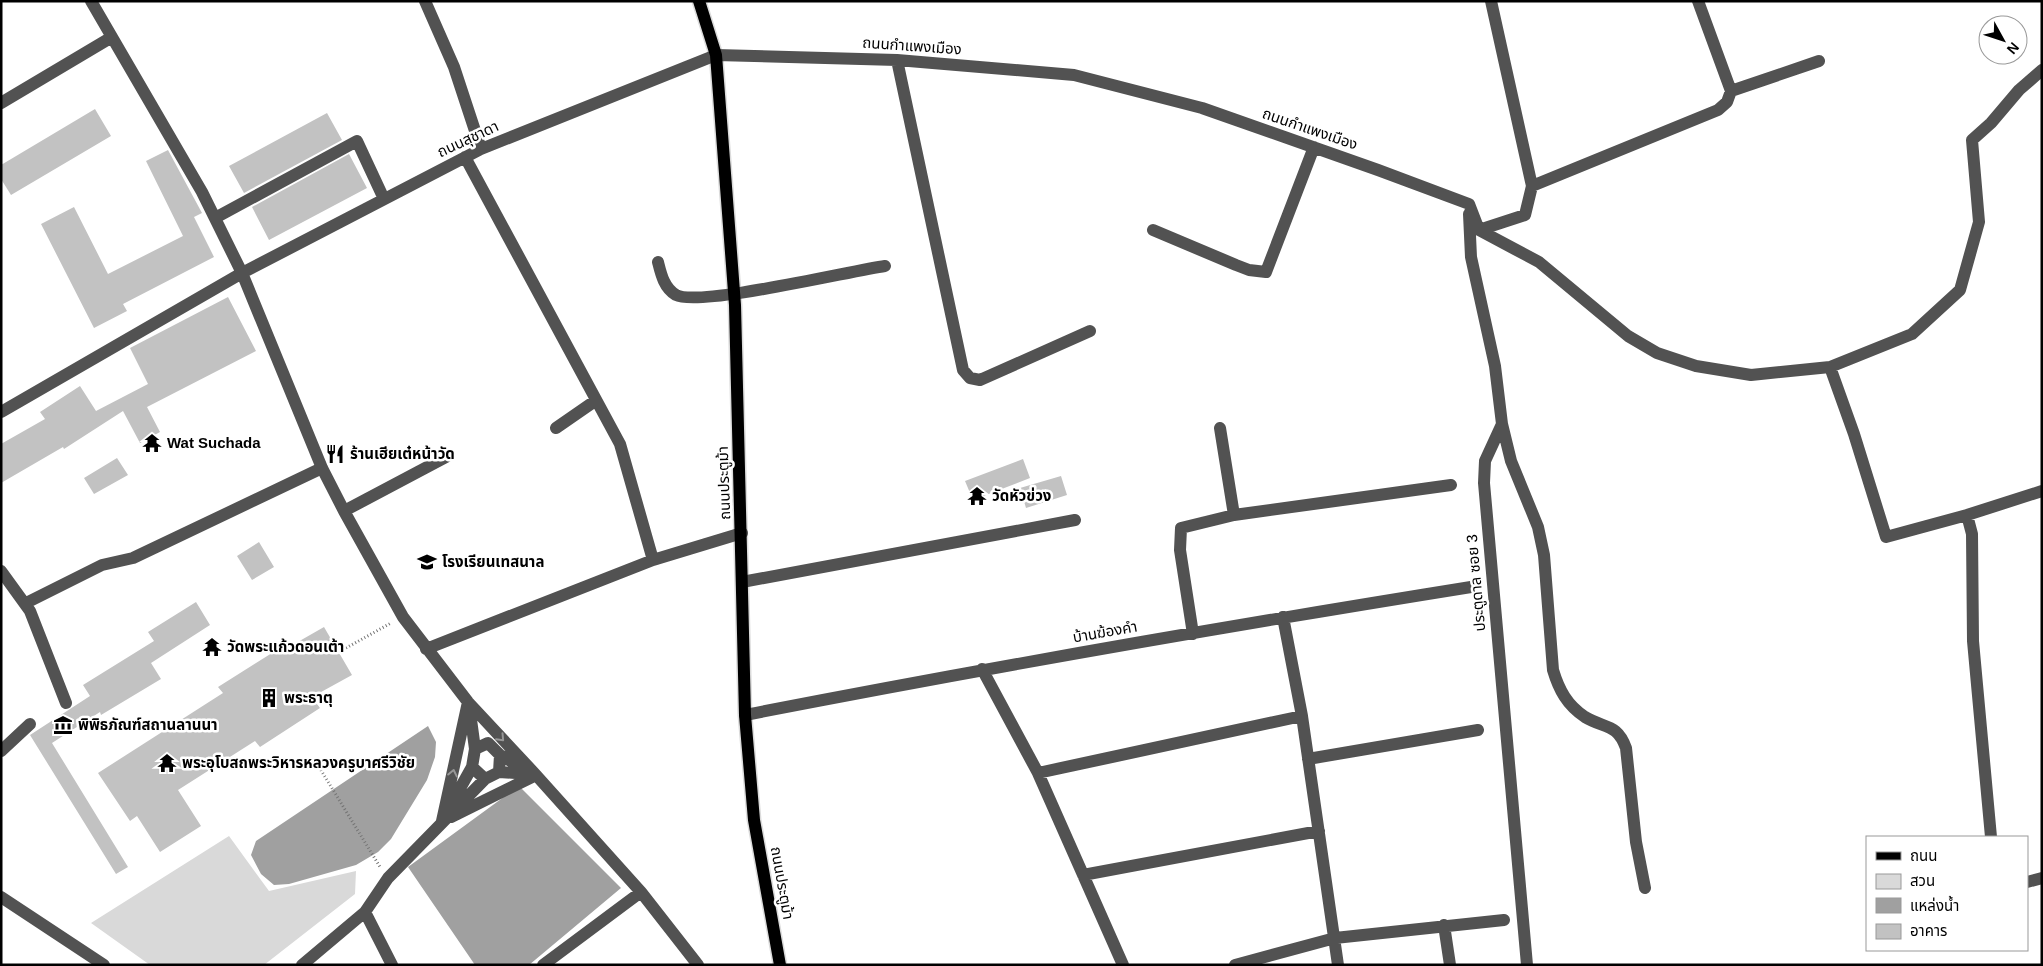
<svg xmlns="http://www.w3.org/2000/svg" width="2043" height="966" font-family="Arial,'Noto Sans Thai',sans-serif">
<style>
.green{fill:#d9d9d9}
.water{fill:#a0a0a0}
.building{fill:#c2c2c2}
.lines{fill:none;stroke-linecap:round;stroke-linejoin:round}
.major-casing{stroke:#dbdbdb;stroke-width:15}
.path{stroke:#747474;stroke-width:3;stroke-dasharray:1 2.5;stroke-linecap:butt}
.minor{stroke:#525252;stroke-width:12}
.major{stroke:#000;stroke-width:12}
.oneway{stroke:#979797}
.labels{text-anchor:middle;stroke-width:5;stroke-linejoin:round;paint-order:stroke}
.street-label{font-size:15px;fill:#000;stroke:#fff}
.poi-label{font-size:15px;font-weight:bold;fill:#000;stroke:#fff;text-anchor:start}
</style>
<rect width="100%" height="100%" fill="#fff"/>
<path class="green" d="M229,836L269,891L356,871L355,894L264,965H150L91,923Z"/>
<path class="water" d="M428,726L436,742L435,757L427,780L391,839L378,852L356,865L289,884L274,885L261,874L251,855L256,841Z
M519,786L621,888L529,965H475L408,867Z"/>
<path class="building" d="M95,109L111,136L11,195L1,179V165Z
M327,113L342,140L244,193L229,166Z
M168,150L202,213L194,217L214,257L123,304L127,311L94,328L41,224L74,207L108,274L183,236L146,161Z
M349,154L367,188L269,240L252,207Z
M228,297L256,351L147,407L160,432L140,443L123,411L64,449L63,447L1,483V444L45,419L40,412L80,386L96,411L148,384L130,348Z
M117,458L128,475L94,494L84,478Z
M1023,459L1030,478L973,500L965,481Z
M1061,476L1067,495L1026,508L1020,488Z
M259,542L274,567L252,580L237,556Z
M196,602L210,625L151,663L161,679L101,715L100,712L52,743L128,867L116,874L30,735L90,696L83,685L154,641L148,632Z
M324,627L352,675L312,697L320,708L260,747L255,741L178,790L201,826L160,852L137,816L130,821L98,773L223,693L218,687L280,648L282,651Z"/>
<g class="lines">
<g class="major-casing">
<path id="major" d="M699,1L716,55L735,305L745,715L754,820L780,965"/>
</g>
<path class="path" d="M346,648L391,623
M319,767L380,867"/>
<path class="minor" d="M91,1L202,192L242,273L322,468L344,511L403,617L468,702L536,775L641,892L698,965
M425,1L454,67L481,149
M1491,1L1532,186
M897,60L963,370L970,378L980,380L1090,331
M1731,91L1819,61
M1,103L112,37
M465,157L620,444L653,560
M1469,214L1471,257L1495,366L1502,424L1485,461L1484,483L1527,965
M215,218L357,141L384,199
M1153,230L1236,265L1249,270L1266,272L1314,147
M1479,230L1539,262L1628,336L1657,353L1696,366L1751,375L1830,367L1912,334L1960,290L1979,222L1972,140L1991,123L2019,90L2042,70
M1479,230L1525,215L1532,186L1718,110L1727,102L1731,91L1698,1
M658,262C661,274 664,288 676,295C699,307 850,271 885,266
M1830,367L1854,434L1886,537L1967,515L2042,491
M1,412L242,273L481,149L716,55L897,60L1074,75L1202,108L1378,170L1469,204L1479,230
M1502,424L1511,461L1538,527L1544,555L1553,670C1559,690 1567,705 1585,717C1605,729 1617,723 1626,748L1636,842L1645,888
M556,428L595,401
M1220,428L1234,515
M344,511L446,457
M1967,515L1972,534L1973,641L1991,837
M1,571L30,611L66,703
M742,582L1075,520
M26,603L102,565L133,558L322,468
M1283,617L1302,716L1338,965
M1193,634L1180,550L1181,528L1234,515L1451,485
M426,649L653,560L742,533
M982,669L1038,773L1123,965
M470,712L475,749
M745,715C986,668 1228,626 1471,587
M1,751L30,724
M500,755L499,772L485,779L472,767L475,749L488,743L500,755L525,769
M1308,759L1478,730
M499,772L531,774
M1038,773L1302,716
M449,808L472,767
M451,817L536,775
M442,821L468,702
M1083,875L1319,831
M2027,882L2042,878
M1,897L104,965
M365,912L392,965
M1444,925L1450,965
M302,965L365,912L388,878L485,779
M543,965L641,892
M1235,965L1335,938L1504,920"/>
<use href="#major" class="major"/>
</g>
<defs><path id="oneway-chevron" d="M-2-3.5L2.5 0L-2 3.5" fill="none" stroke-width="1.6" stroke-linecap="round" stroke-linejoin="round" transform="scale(1.25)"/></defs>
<g class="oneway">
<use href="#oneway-chevron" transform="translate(501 738) rotate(47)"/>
<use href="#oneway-chevron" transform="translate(453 773) rotate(-78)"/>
</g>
<defs>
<g id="temple-bare" transform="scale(1.5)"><path d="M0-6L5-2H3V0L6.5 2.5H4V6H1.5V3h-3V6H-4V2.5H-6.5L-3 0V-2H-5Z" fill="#000" stroke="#fff" stroke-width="2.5" paint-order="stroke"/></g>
<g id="restaurant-bare" transform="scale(1.5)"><path d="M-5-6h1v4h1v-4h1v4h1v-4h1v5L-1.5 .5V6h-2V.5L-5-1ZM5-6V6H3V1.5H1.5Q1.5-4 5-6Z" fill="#000" stroke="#fff" stroke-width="2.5" paint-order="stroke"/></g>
<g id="school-bare" transform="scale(1.5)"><path d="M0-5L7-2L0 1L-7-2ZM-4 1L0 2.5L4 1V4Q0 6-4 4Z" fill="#000" stroke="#fff" stroke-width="2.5" paint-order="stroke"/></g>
<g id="building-bare" transform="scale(1.5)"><path d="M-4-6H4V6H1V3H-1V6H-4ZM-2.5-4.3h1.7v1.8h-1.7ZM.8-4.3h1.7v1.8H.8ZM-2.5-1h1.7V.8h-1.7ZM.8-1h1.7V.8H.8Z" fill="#000" stroke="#fff" stroke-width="2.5" paint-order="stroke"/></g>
<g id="museum-bare" transform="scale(1.5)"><path d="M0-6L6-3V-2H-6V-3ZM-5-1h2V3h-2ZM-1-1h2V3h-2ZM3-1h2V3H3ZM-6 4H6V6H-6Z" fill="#000" stroke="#fff" stroke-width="2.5" paint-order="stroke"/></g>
</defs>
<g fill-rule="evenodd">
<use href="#temple-bare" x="152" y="443"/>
<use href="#restaurant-bare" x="335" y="454"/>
<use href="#temple-bare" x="977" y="496"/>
<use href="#school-bare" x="427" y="562"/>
<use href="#temple-bare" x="212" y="647"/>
<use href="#building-bare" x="269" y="698"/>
<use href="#museum-bare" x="63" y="725"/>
<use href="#temple-bare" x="167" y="763"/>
</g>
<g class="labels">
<g class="street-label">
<text transform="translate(912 46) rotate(4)" y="5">ถนนกำแพงเมือง</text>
<text transform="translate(1310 129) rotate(19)" y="5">ถนนกำแพงเมือง</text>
<text transform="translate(468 139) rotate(-25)" y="5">ถนนสุชาดา</text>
<text transform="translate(724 483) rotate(-92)" y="5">ถนนประตูม้า</text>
<text transform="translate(1476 583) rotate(-95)" y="5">ประตูดาล ซอย 3</text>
<text transform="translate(1105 632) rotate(-10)" y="5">บ้านฆ้องคำ</text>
<text transform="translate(782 883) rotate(80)" y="5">ถนนประตูม้า</text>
</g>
<g class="poi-label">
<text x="167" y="448">Wat Suchada</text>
<text x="350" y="459">ร้านเฮียเต๋หน้าวัด</text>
<text x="992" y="501">วัดหัวข่วง</text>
<text x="442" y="567">โรงเรียนเทสนาล</text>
<text x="227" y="652">วัดพระแก้วดอนเต้า</text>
<text x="284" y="703">พระธาตุ</text>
<text x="78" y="730">พิพิธภัณฑ์สถานลานนา</text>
<text x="182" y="768">พระอุโบสถพระวิหารหลวงครูบาศรีวิชัย</text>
</g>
</g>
<rect width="2043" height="966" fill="none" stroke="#000000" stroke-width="5"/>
<rect x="1866" y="836" width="162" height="115" fill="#ffffff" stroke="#999999"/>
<rect x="1876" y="852" width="25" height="8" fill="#000000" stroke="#999999"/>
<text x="1910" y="861" font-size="15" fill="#000000">ถนน</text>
<rect x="1876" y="874" width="25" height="15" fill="#d9d9d9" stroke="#999999"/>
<text x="1910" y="886" font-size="15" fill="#000000">สวน</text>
<rect x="1876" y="898" width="25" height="15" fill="#a0a0a0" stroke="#999999"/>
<text x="1910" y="911" font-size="15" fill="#000000">แหล่งน้ำ</text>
<rect x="1876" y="924" width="25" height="15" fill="#c2c2c2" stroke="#999999"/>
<text x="1910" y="936" font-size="15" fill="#000000">อาคาร</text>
<g transform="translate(2003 40) rotate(130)"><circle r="24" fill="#ffffff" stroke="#999999"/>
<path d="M0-4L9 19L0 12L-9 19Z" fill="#000000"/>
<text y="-8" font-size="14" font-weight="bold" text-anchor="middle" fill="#000000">N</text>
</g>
</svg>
